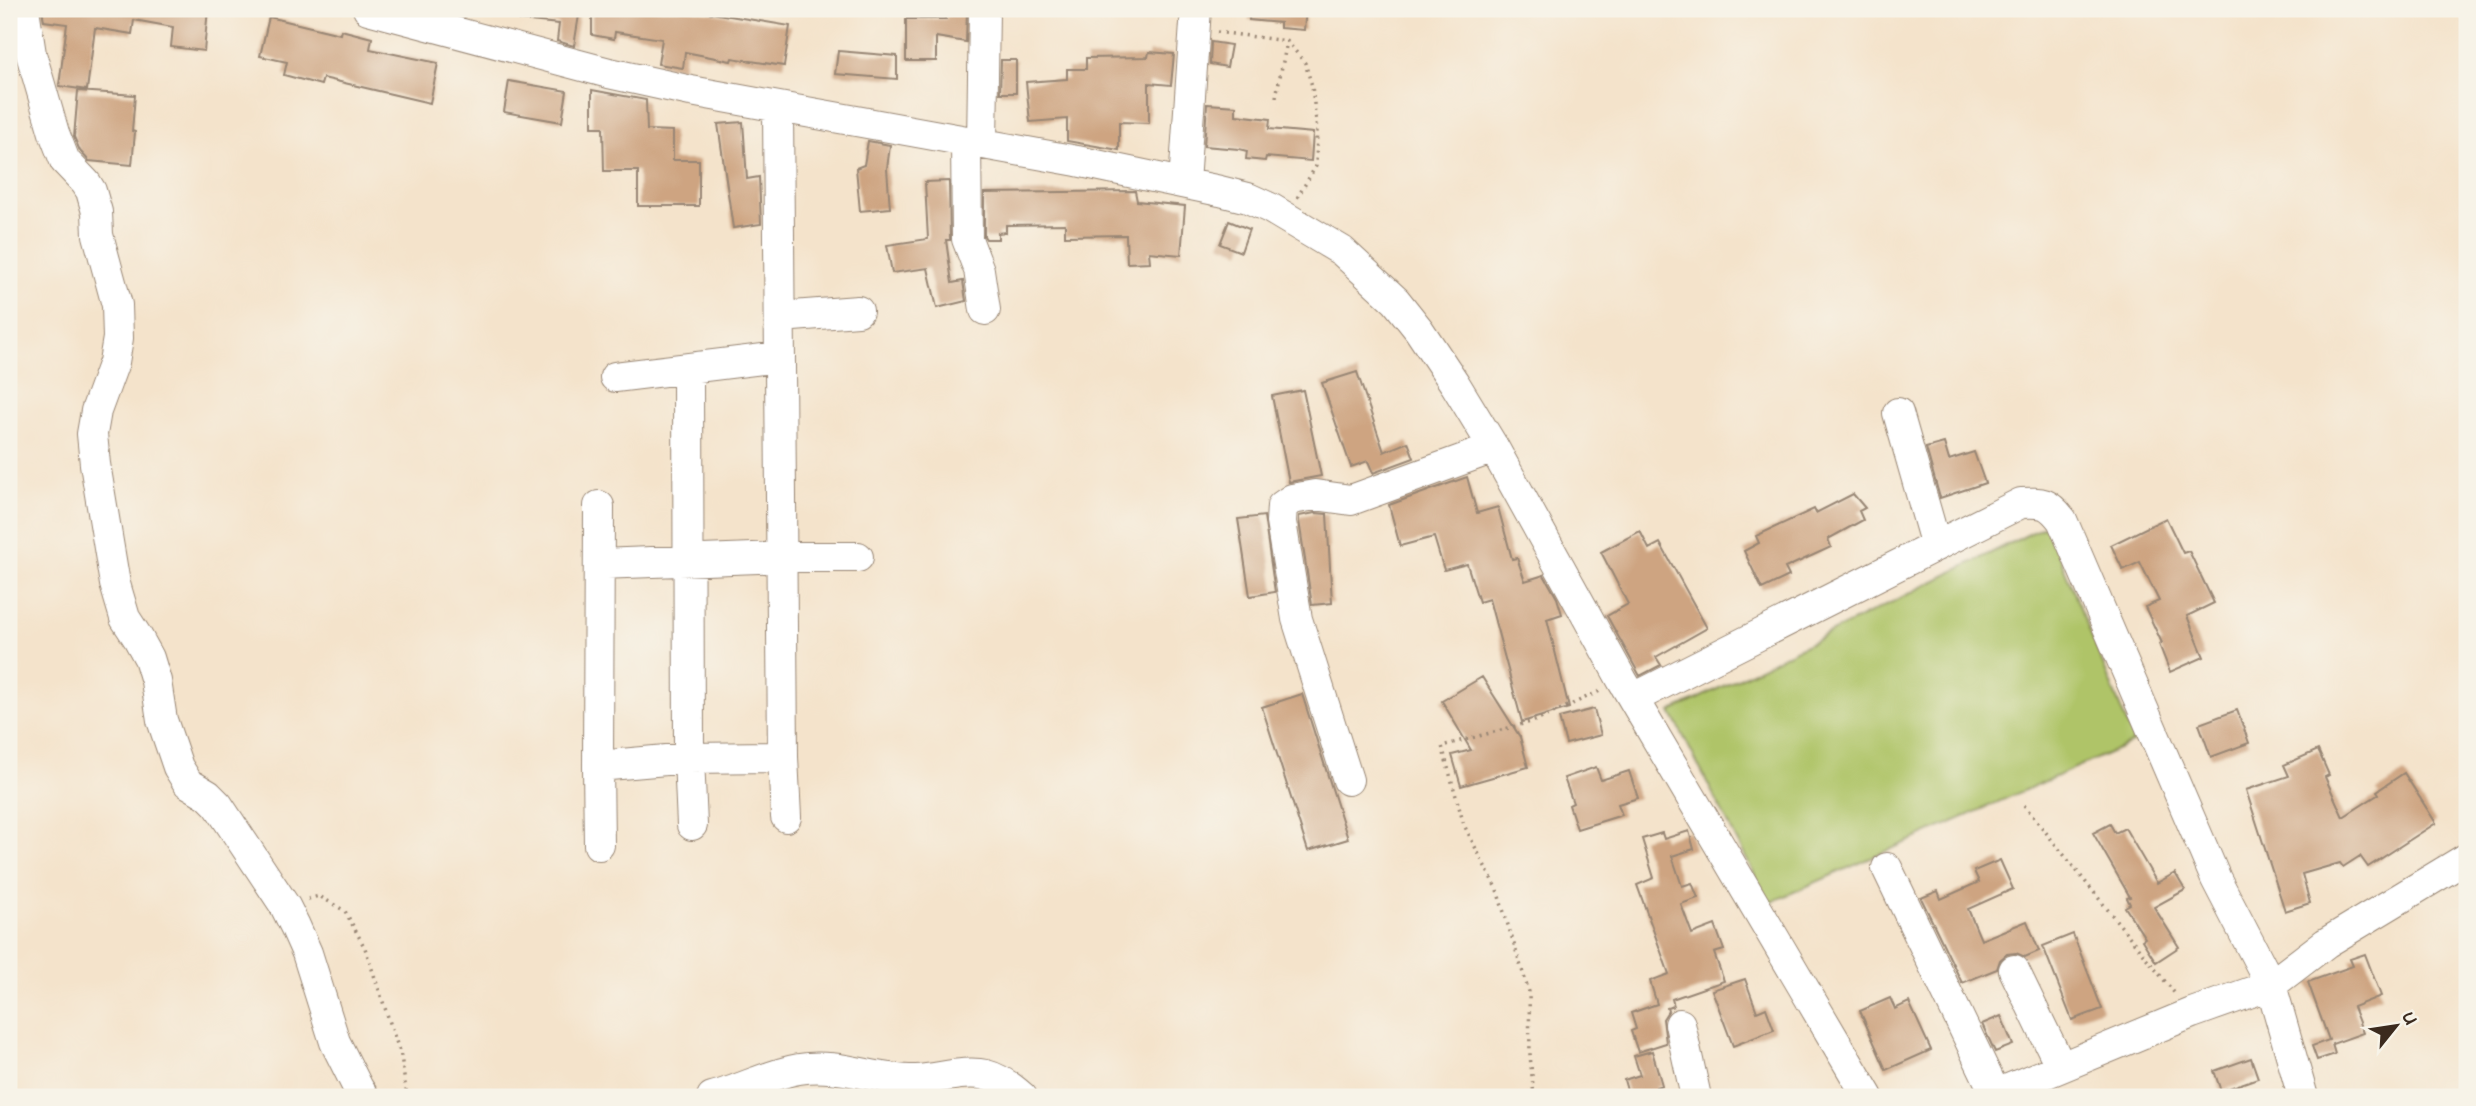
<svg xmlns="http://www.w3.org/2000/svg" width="2476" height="1106" font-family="'Architects Daughter',sans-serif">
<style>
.green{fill:#afc468;stroke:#757743;stroke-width:2}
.building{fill:#cea481}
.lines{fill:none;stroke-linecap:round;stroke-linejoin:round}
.minor-casing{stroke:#988674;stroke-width:32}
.path{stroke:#988674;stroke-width:3.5;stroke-dasharray:2 5;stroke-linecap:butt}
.minor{stroke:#fff;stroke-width:30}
</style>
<rect width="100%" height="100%" fill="#f7f3e8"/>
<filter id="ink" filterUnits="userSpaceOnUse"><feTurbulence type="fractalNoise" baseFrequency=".0143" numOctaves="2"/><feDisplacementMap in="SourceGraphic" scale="14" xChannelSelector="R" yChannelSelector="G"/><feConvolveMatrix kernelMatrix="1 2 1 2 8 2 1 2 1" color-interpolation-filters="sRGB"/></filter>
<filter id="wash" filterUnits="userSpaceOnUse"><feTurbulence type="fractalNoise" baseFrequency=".00686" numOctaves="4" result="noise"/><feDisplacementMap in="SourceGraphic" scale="28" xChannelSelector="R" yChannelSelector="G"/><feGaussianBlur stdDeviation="1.57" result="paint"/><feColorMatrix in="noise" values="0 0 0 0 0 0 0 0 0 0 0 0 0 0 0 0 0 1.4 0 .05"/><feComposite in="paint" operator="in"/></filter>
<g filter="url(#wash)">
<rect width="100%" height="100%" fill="#f4e3cb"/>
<path class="green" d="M2047,525L2134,742L1769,903L1671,712Z"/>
<g id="blocks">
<path class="building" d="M42,9H208L204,51L171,47L173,27L134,20L132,34L95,28L87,90L59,86L67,24L44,21Z
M521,9H580L574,46L557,41L559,24L520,20Z
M592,9H687L790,26L784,66L732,58L731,61L685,52L683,68L658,64L662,39L615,32L614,39L592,35Z
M948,9H967L966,42L936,37V61H906V19H946Z
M1250,9H1306L1304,30L1280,28V23L1249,20Z
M269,17L340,34L341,30L372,38L370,49L438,63L430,103L323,78L321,85L284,75L287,62L260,56Z
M1211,42L1231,45L1227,67L1210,64Z
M838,51L897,56V79L835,74Z
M1149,52L1174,54L1171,85L1149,83V123L1119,122V150L1067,141V119L1030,122L1026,82L1067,79V69H1086V58L1148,57Z
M1001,60H1016V93H1000Z
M509,81L567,91L562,122L504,112Z
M592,90L646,100L647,130L673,131V160H699V206H638V171H604L603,127H592Z
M78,91L135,95L132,131L135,132L132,165L89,161L80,151L74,137Z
M1207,104L1236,106V115L1270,119L1269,129L1313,133L1311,161L1266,157L1265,161L1246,159L1247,151L1239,149L1204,146Z
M743,122L747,179L759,177L761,224L733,228L718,124Z
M868,141L890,145L887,169L890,208L860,211L856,168L864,165Z
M949,181L950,240H946L952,283L963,281L966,301L937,308L928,268L892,273L887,245L928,239L925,182Z
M1135,191L1137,201L1185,206L1181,255L1149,252L1150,262L1127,263L1126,235L1065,236V224L1006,225V232L998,233V239H986L984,236V193Z
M1229,221L1249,229L1241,252L1220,244Z
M1357,372L1384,452L1408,442L1414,458L1373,473L1368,461L1351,467L1322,383Z
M1303,390L1321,476L1289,482L1272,396Z
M1944,443L1949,460L1974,452L1985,483L1940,498L1926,448Z
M1467,477L1477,513L1498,507L1512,559L1517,558L1525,581L1544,575L1557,598L1562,614L1547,619L1569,708L1522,722L1489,599L1479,602L1467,564L1444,570L1434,537L1400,546L1389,505Z
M1853,494L1865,508L1859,511L1863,520L1828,539L1831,547L1785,568L1789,576L1762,589L1744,551L1759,543L1756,536L1814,509L1816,513Z
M1315,513L1327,514L1332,603L1312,605L1299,521V516Z
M1264,516L1275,592L1250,596L1238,519Z
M2166,518L2183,553L2189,551L2214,603L2187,616L2204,657L2170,672L2159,644L2162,643L2145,607L2159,601L2140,562L2123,570L2111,545Z
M1640,531L1649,549L1660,543L1707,628L1656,657L1661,665L1640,676L1607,616L1628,604L1601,552Z
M1482,677L1520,737L1528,767L1461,786L1452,755L1471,750L1442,701Z
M1302,694L1348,839L1308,851L1262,707Z
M1594,709L1601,735L1566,744L1559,718Z
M2237,710L2249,743L2211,757L2199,724Z
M2318,750L2329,775L2325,777L2343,817L2379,794L2377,791L2404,773L2436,823L2368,867L2360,856L2343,867L2340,863L2302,874L2310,903L2285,911L2246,790L2289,776L2284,765Z
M1596,767L1601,780L1629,771L1638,798L1618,804L1622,815L1577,829L1569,805L1573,803L1564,778Z
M2110,824L2115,833L2125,828L2157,883L2175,873L2185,890L2154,907L2179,947L2156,962L2142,940L2145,938L2125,907L2130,904L2127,898L2130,897L2093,833Z
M1689,831L1694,849L1672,856L1682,886L1692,883L1698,898L1681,904L1692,934L1715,925L1724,950L1714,953L1724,981L1672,999L1674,1006L1667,1008L1668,1011L1663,1019L1666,1043L1638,1052L1631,1031L1636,1029L1631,1013L1657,1004L1650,981L1669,974L1637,885L1654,878L1642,839L1662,833L1664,839Z
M2000,860L2013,889L1968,909L1981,940L2027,921L2039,951L2025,957L2016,953L2007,954L2000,960L1997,969L1962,983L1921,898L1938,891L1941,899L1979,882L1974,871Z
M2073,934L2102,1009L2072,1020L2043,946Z
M2365,954L2381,996L2353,1007L2363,1033L2332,1044L2335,1054L2317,1060L2312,1046L2329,1040L2308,982L2353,966L2350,959Z
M1745,979L1757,1012L1766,1008L1774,1030L1733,1046L1712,990Z
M1890,998L1895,1009L1909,1002L1931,1050L1886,1070L1860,1011Z
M2001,1016L2013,1045L1995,1052L1982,1024Z
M1652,1051L1662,1085L1656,1087L1660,1097H1629L1624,1080L1640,1075L1634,1056Z
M2251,1058L2258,1078L2221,1091L2214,1071Z"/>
</g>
</g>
<g filter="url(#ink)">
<use href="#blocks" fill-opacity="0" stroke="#988674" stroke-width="2"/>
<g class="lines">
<g class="minor-casing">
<path id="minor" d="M24,9L31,54L54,133L65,161L86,183L91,191L97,212L98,235L117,305L118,338L114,362L96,411L92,434L95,464L115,584L125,618L138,638L149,658L156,681L162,720L178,767L188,783L208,795L218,805L285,906L295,926L307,953L335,1042L358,1088L364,1097
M368,9L609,73L691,91L1077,161L1220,191L1248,198L1270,208L1342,251L1396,301L1419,330L1455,384L1494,448L1622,680L1868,1097
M778,108L783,757L786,817
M966,142L967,239L979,270L985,310
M982,144L984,9
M1184,183L1196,9
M780,317L858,311
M688,368L689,758L692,825
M615,377L780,357
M1898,413L1936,546
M600,564L782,557H858
M1634,698L2021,503C2043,502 2048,502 2062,520L2216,879L2271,985L2192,1013L1989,1097
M598,766L689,758L783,757
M1348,780L1297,619L1281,522L1282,506L1292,499L1315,495L1351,500L1494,448
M599,845L598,766L599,506
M1887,868L1996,1095
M2014,970L2061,1067
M1680,1024L1696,1097
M712,1097C741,1090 769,1074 799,1069C839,1062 876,1081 916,1080C939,1079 964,1070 986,1075C999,1078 1012,1088 1022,1097
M2303,1097L2271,985L2326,943L2467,858"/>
</g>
<path class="path" d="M1217,32L1287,41L1305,63L1312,86L1317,130L1316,166L1297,198
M1276,97L1287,41
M2024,805L2176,995
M308,899L319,896L345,911L365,948L401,1056L407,1097
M1534,1097L1530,1055L1529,992L1497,890L1464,825L1442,746L1538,720L1602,690"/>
<use href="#minor" class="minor"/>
</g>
</g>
<rect width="2476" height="1106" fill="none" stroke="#f7f3e8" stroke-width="35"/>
<g transform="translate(2396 1026) rotate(60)" stroke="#f7f3e8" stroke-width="5" paint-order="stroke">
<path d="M0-5L12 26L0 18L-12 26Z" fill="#3b2a1e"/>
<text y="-10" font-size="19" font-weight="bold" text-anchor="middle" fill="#3b2a1e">U</text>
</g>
</svg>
